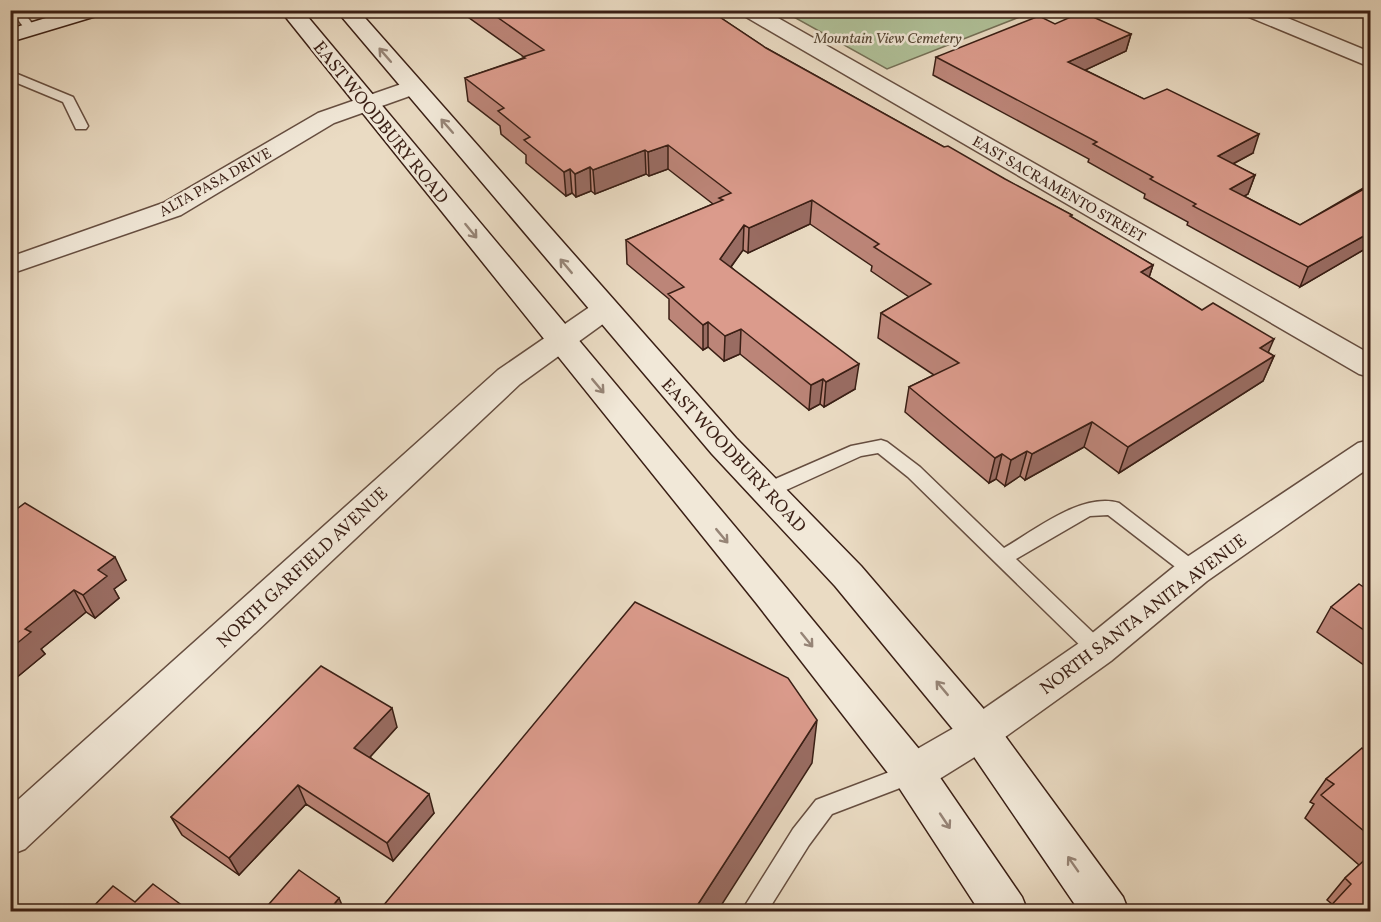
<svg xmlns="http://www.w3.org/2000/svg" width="1381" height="922" font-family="Vollkorn,serif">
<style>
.green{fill:#b0c199;stroke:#757057;stroke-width:1.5}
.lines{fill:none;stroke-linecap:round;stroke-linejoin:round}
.lane-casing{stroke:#664e40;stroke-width:3}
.street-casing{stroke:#664e40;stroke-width:3}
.secondary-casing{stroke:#3a1f15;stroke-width:3}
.lane{fill:#f1e8d8;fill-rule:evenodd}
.street{fill:#f1e8d8;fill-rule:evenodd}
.secondary{fill:#f1e8d8;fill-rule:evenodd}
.wall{fill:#bc8578;stroke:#3a1f15;stroke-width:1.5}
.shaded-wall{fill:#996c62;stroke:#3a1f15;stroke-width:1.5}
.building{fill:#db9b8c;stroke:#3a1f15;stroke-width:1.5}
.oneway{stroke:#968476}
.labels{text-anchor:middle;stroke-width:5;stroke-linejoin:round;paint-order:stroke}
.far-park-label{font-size:15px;font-style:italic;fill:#584836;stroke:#f1e8d8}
.far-street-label{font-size:15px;fill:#3a1f15;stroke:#f1e8d8}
.street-label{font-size:18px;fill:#3a1f15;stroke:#f1e8d8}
</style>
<rect width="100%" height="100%" fill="#eadbc3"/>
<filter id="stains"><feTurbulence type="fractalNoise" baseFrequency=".00333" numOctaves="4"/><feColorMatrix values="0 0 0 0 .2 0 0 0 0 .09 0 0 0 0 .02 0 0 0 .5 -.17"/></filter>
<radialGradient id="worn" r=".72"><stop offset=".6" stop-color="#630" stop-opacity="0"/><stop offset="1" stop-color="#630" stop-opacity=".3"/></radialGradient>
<path class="green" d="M783,11H1035L887,69Z"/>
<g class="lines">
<g class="lane-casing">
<path id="lane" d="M11,10H22L37,30L35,32H27Z
M10,71L73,97L88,126L86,129H76L63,102L10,80Z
M881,440L887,442L920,467L1004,548C1035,530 1082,492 1119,503L1201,566L1204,571L1201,576L1194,579L1187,576L1108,515L1090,516L1016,559L1105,644L1108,650L1105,656L1098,658L1091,656L908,477L878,453L861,456L773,496L766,498L759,496L757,491L759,486L851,446Z
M913,763L921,766L924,773L921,780L832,814L809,845L767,912H741L793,829L816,800Z"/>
</g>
<g class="street-casing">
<path id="street" d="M738,10H764L1370,354V377L1359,374L741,14Z
M1239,10H1268L1370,52V67L1242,14Z
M413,80L421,82L425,87L421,92L334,123L181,215L10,274V257L163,203L318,113Z
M604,301L614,304L618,310L614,316L520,384L25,849L10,855V807L498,370L594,304Z
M1370,440V467L1207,581L1111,661L994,745L928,786L913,791L898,786L892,773L898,760L966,721L1085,639L1181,561L1358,443Z"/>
</g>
<g class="secondary-casing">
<path id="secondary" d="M72,10H106L103,14L10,42V29Z
M280,10H302L783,584L928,760L1022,897L1028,912H980L898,786L757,604Z
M336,10H358L736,438L861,566L994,721L1123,897L1129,912H1080L966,745L835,586L712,454Z"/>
</g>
<use href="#lane" class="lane"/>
<use href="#street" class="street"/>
<use href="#secondary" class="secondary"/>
</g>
<path class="wall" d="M458,10H709L766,48L944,147L1072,215L1071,217L1153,265L1149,277L1274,356L1263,381L1119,473L1084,447L1025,480L1020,476L1005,486L996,479L989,483L905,412L909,387L934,375L878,338L881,313L909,297L871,271L872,266L810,224L748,253L743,250L731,267L855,389L824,407L820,404L809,410L740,354L724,361L708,347L703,350L669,319V299L627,264L626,240L713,204L668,169L649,176L646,174L595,194L591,191L576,197L572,193L566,196L526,163V155L501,134L500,126L468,101L465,78L523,58L524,57Z
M1055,24L1131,34L1126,51L1085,70L1253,153L1233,164L1255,175L1248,194L1244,196L1300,225L1367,186L1365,185L1371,172V252L1365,249L1300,287L1187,225L1188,222L1144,198L1145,194L1088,162L1089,159L933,75L936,57Z
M10,514L126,580L114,589L119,598L95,618L86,612L41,649L45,654L10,683Z
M1371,592V670L1317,632L1331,607Z
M397,727L370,757L434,813L393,861L306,804L239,875L182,835L171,817Z
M1371,746V912L1332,904L1327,900L1345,878L1359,865L1305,818L1314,804L1310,802L1326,779Z"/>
<path class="shaded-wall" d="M1131,34L1126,51L1064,80L1068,62Z
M1259,134L1253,153L1212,175L1218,156Z
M668,145V169L649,176L648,152Z
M645,150L646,174L595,194L593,170Z
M590,167L591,191L576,197L575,174Z
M570,169L572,193L566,196L564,172Z
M1255,175L1248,194L1223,208L1230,189Z
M812,200L810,224L748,253L749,228Z
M744,225L743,250L719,283L720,259Z
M1371,232V238L1365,249L1300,287L1308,267Z
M1153,265L1145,290L1141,272Z
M708,322V347L703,350V325Z
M741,329L740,354L724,361L725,336Z
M1274,339L1264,362L1274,356L1263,381L1119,473L1128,447L1260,348Z
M859,364L855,389L824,407L826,382Z
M823,379L820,404L809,410L811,385Z
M1092,422L1084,447L1025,480L1032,454Z
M1027,451L1020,476L1005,486L1011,460Z
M1002,454L996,479L989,483L995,458Z
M115,557L126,580L114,589L119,598L95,618L83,595L98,570Z
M74,590L86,612L41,649L45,654L10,683V649L25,629Z
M392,708L397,727L361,767L354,748Z
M817,720L812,763L717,912H693Z
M298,785L306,804L239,875L229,858Z
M429,794L434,813L393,861L387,843Z
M339,898L345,912H328Z"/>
<path class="building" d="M487,10H709L766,48L944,147L948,146L1005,179L1072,215L1070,216L1153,265L1141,272L1202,310L1213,303L1274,339L1260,348L1274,356L1128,447L1092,422L1032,454L1027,451L1011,460L1002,454L995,458L909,387L959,363L881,313L931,284L874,247L879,244L812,200L749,228L744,225L720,259L859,364L826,382L823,379L811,385L741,329L725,336L708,322L703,325L668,294L684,287L626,240L723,200L719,198L731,193L668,145L648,152L645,150L593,170L590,167L575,174L570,169L564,172L524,140L530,137L498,111L504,108L465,78L525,58L523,57L544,50Z
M1082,12L1131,34L1068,62L1144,99L1167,89L1259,134L1218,156L1255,175L1230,189L1300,225L1371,185V232L1308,267L1193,206L1196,204L1150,179L1153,177L1093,144L1097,142L936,57L1039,16L1055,24Z
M25,503L115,557L98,570L107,576L83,595L74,590L25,629L31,632L10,649V514Z
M1359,584L1371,592V635L1331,607Z
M635,602L788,678L817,720L693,912H378Z
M321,666L392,708L354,748L429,794L387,843L298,785L229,858L171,817Z
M1371,746V837L1321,795L1334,784L1326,779L1362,748L1365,751Z
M1371,854V912H1325L1351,884L1345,878Z
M299,870L339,898L328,912H262Z
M153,884L191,912H88L113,886L135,902Z
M822,907L829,912H820Z"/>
<defs><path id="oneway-shaft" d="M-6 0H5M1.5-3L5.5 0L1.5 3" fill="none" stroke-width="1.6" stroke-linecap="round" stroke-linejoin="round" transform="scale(1.5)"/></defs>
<g class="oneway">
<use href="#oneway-shaft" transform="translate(385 55) rotate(-131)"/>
<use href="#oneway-shaft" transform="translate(447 126) rotate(-131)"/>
<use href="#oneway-shaft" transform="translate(471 231) rotate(51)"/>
<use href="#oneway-shaft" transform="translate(566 266) rotate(-130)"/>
<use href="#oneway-shaft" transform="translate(598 386) rotate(50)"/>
<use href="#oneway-shaft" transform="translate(722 536) rotate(50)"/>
<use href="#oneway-shaft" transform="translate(807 640) rotate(51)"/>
<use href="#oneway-shaft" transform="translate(942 688) rotate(-130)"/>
<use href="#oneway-shaft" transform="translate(945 821) rotate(56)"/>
<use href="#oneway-shaft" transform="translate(1073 864) rotate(-125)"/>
</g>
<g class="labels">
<g class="far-park-label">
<text x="888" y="43">Mountain View Cemetery</text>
</g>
<g class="far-street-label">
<text transform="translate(215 182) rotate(-29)" y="5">ALTA PASA DRIVE</text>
<text transform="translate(1059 189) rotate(30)" y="5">EAST SACRAMENTO STREET</text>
</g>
<g class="street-label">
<text transform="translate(381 122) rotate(51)" y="6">EAST WOODBURY ROAD</text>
<text transform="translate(734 455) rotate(47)" y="6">EAST WOODBURY ROAD</text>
<text transform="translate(302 567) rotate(-43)" y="6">NORTH GARFIELD AVENUE</text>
<text transform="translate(1143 614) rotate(-37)" y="6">NORTH SANTA ANITA AVENUE</text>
</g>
</g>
<rect width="1381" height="922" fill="none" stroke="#eadbc3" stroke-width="36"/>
<rect x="12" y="12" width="1357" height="898" fill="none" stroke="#3a1f15" stroke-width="3"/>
<rect x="18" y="18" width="1345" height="886" fill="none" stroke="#3a1f15" stroke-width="1.5"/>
<rect width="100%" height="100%" filter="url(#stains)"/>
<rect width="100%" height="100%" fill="url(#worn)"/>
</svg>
